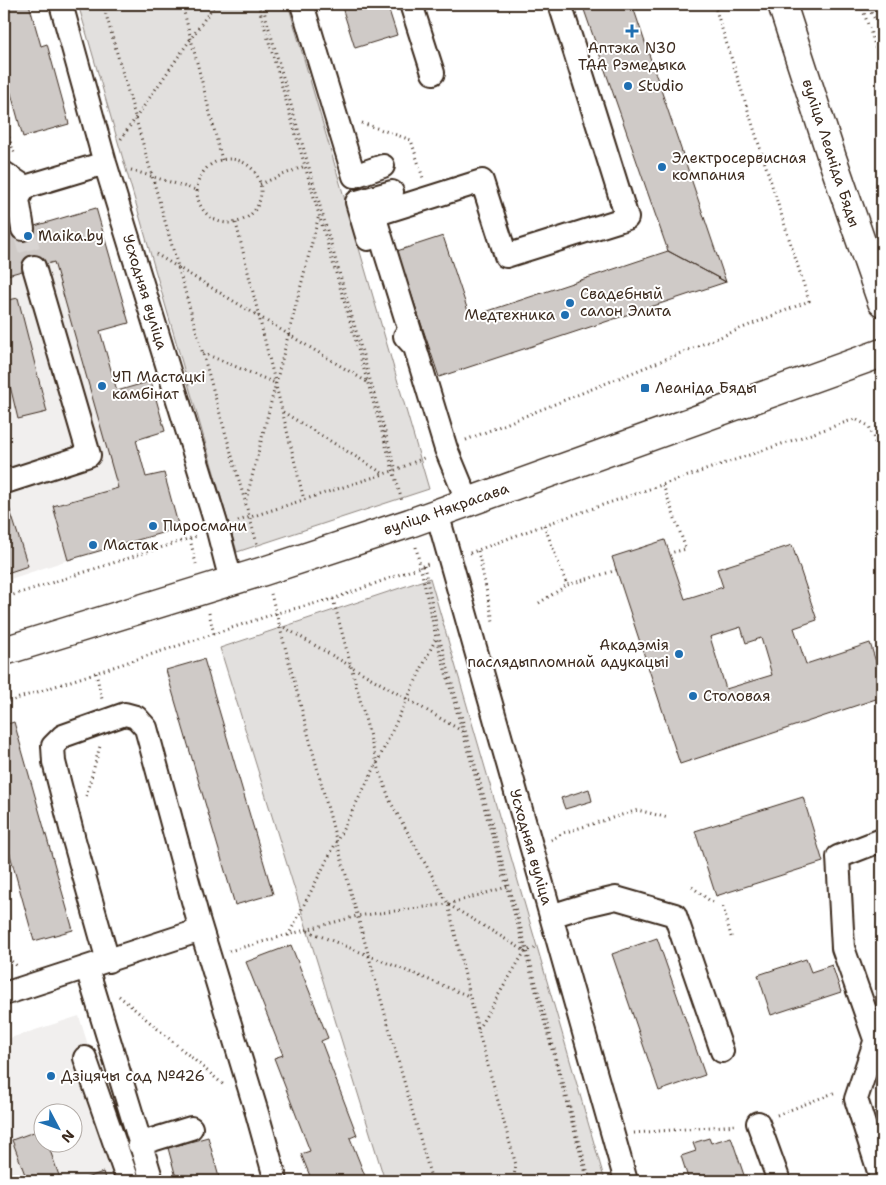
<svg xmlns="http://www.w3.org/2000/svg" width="886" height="1185" font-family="'Shantell Sans',sans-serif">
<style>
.built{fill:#f1efee;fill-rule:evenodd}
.green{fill:#e2e0de;stroke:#8e857e}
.building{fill:#cfcac7;stroke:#3b2a1e;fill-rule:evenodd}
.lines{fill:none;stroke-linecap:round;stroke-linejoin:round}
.minor-tunnel{stroke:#d8d4d2;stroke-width:22;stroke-dasharray:22 11;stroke-linecap:butt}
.minor-casing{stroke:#3b2a1e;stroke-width:26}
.major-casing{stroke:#3b2a1e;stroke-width:31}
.path{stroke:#3b2a1e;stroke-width:3;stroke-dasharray:1 4;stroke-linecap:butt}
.minor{stroke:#fff;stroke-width:22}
.major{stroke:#fff;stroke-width:28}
.poi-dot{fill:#1f6fb2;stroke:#fff;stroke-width:2}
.labels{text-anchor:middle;stroke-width:4;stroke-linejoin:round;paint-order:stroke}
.poi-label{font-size:15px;fill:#3b2a1e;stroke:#fff;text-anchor:start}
.street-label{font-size:15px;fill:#3b2a1e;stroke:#fff}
</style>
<rect width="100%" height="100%" fill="#fff"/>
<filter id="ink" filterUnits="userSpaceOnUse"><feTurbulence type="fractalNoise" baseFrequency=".02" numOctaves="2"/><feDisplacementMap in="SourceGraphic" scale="10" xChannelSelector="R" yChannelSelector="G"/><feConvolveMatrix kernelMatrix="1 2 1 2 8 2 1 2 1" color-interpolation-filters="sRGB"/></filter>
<g filter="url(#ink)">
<path class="built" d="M96,208L129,323L100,331L117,391L151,381L165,431L136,440L146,477L164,473L179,528L68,560L4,581V235Z
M79,1016L130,1181H4V1040ZM42,1112H72V1142H42Z"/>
<path class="green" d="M78,4H288L429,489L237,552Z
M430,578L605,1181H385L220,648Z"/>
<path class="building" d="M4,4H29L41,46L47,44L69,124L23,137L4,68Z
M341,4H387L397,35L355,48Z
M582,4H632L726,282L668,251Z
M96,208L129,323L100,331L117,391L151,381L165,431L136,440L146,477L164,473L179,528L68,560L53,506L118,488L54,262L4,276V235Z
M443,236L470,317L668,251L726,282L439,377L397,251Z
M18,298L47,412L18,419L4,361V301Z
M7,501L28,566L4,574V502Z
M665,540L685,599L723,587L717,569L792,545L817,620L794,628L806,664L870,643L882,681V697L680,764L612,557ZM741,627L746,643L761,638L772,675L726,689L710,637Z
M204,659L273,894L235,905L166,670Z
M14,722L73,930L34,941L4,833V725Z
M589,789L592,801L565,809L561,798Z
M803,797L823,862L716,896L695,831Z
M657,938L705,1075L659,1091L612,954Z
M291,945L328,1038L321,1041L357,1135L350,1138L367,1181H312L301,1154L310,1151L274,1058L283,1055L246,962Z
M806,959L811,972L832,965L841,992L771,1015L758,975Z
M42,1129V1142H47L61,1181H22L27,1180L12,1140Z
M208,1137L220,1181H177L168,1148Z
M731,1137L746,1181H689L681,1156L696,1151L693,1143L709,1138L711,1143Z
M103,1172L106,1181H78Z"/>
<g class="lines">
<path class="minor-tunnel" d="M23,229L34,267"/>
<g class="minor-casing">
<path id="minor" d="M61,4L105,163L217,527L231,581
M302,4L354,176L383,166
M411,4L433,73
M4,173L25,187
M23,229L18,199L25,187L105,163
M368,239L357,202L392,192
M405,336L415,347L446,449L468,502
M415,347L374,215L482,181L506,256L627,218L560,4
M4,477L5,482L89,455L34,267
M437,513L626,1181
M882,840L838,857L843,948L882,1059
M551,916L586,905L616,898L675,915L722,1051
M108,961L74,840L54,762L53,746L63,736L125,714L136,717L146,728L198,919L257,1113L276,1181
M87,968L152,1181
M4,994L201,930
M876,1039L856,1099L882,1181
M85,1058L128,1181
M758,1123L779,1181
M139,1144L191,1128"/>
</g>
<g class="major-casing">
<path id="major" d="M782,4L832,158L882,302
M4,651L264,571L410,523L882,353"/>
</g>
<path class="path" d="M103,4L258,547
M182,4L222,160
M258,4L402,501
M262,4L396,470
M861,4L882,66
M866,4L882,31
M4,123L14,153
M362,123L411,140L423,178
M121,139L215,4
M197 191a32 32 0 1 1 64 0a32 32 0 1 1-64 0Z
M131,170L196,190
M260,184L305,166
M236,223L304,500
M156,254L367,382
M203,353L275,383
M283,412L384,474
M466,440L809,301L714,4
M663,485L686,549L670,553
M246,500L319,215
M238,521L393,471L426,457
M544,525L567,585L617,570
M190,539L196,564
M416,547L436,638L525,951L588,1181
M478,551L493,621
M470,553L544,525L855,419L869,426L882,460
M424,566L439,637L527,950L590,1181
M271,594L337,843L432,1181
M4,598L197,536
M333,599L377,763L390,801L448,904L478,1030L516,1165L513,1181
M539,603L567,585
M209,613L214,634
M280,625L462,731
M96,673L102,699
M4,703L277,613L333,599L428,564
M86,796L100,746
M551,840L563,833L638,810L668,818
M692,887L713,903
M449,905L525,951
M723,907L732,940
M308,931L469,996
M288,936L377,763L436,638
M229,951L357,916L448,904L507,887
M4,955L17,966
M119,996L225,1086
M478,1029L525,951L537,947
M777,1115L836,1092
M634,1133L737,1125"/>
<use href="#minor" class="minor"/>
<use href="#major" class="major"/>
</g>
</g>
<g class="poi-dot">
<path d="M629.5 23.5h5v5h5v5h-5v5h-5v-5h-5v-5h5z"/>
<circle cx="628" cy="86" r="5"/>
<circle cx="662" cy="167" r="5"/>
<circle cx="28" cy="236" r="5"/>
<circle cx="570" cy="303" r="5"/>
<circle cx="565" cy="315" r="5"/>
<circle cx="102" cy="386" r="5"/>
<rect x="640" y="383" width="10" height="10" rx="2.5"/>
<circle cx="153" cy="526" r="5"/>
<circle cx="93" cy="545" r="5"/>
<circle cx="679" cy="654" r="5"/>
<circle cx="693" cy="696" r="5"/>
<circle cx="51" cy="1076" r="5"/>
</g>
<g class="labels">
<g class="poi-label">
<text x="632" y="53" text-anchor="middle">Аптэка N30<tspan x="632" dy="17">ТАА Рэмедыка</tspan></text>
<text x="638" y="91">Studio</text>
<text x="672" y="163">Электросервисная<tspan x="672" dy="17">компания</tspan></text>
<text x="38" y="241">Maika.by</text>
<text x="580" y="299">Свадебный<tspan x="580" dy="17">салон Элита</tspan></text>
<text x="555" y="320" text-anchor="end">Медтехника</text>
<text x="112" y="382">УП Мастацкі<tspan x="112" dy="17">камбінат</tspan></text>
<text x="655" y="393">Леаніда Бяды</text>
<text x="163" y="531">Пиросмани</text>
<text x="103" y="550">Мастак</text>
<text x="669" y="650" text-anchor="end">Акадэмія<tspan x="669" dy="17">паслядыпломнай адукацыі</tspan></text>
<text x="703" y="701">Столовая</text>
<text x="61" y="1081">Дзіцячы сад №426</text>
</g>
<g class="street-label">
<text transform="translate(831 153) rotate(72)" y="5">вуліца Леаніда Бяды</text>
<text transform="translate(145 292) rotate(73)" y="5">Усходняя вуліца</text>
<text transform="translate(446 509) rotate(-19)" y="5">вуліца Някрасава</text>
<text transform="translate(531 847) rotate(74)" y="5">Усходняя вуліца</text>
</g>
</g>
<rect width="886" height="1185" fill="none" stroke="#fff" stroke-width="20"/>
<rect x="10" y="10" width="866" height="1165" fill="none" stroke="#3b2a1e" stroke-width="2" filter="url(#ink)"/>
<g transform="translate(58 1128) rotate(131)"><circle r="24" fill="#ffffff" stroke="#b1aaa5"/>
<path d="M0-4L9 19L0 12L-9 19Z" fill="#1f6fb2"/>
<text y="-8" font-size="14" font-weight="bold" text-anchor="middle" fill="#3b2a1e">N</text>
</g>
</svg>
